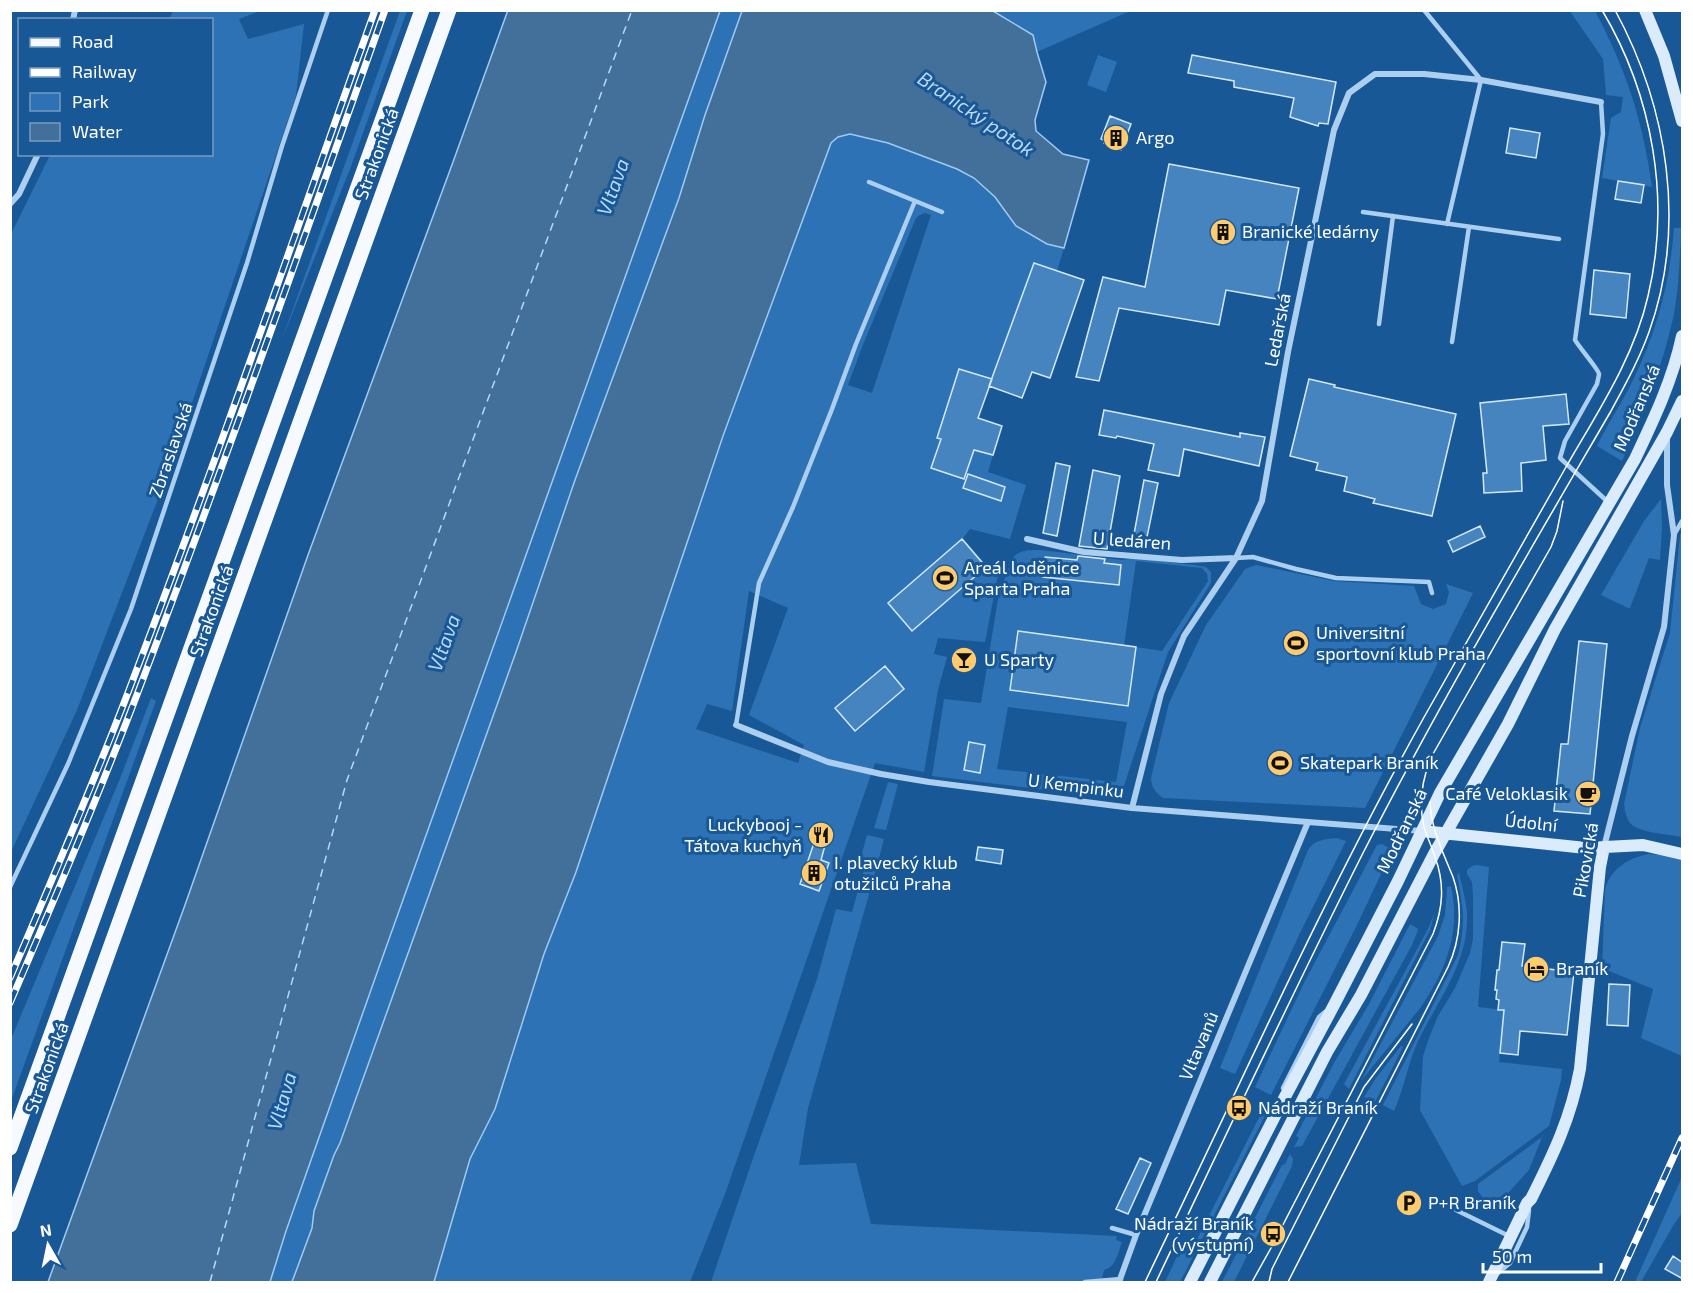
<svg xmlns="http://www.w3.org/2000/svg" width="1693" height="1293" font-family="'Exo 2',sans-serif">
<style>
.green{fill:#2d72b4;fill-rule:evenodd}
.water{fill:#436f9b;stroke:#9fcbf3;stroke-width:1.5}
.lines{fill:none;stroke-linecap:round;stroke-linejoin:round}
.ferry{stroke:#b9d9f7;stroke-width:1.5;stroke-dasharray:8 6;stroke-linecap:butt}
.building{fill:#4684bf;stroke:#d3e8fb;stroke-width:1.5}
.lane{stroke:#accff0;stroke-width:4.5}
.street{stroke:#accff0;stroke-width:6}
.secondary{stroke:#daebfb;stroke-width:12}
.primary{stroke:#f6faff;stroke-width:15}
.tram{stroke:#fff;stroke-width:1.5}
.rail-casing{stroke:#fff;stroke-width:7}
.rail{stroke:#195896;stroke-width:4.5;stroke-dasharray:14;stroke-linecap:butt}
.labels{text-anchor:middle;stroke-width:6;stroke-linejoin:round;paint-order:stroke}
.poi-label{font-size:18px;fill:#fff;stroke:#195896;text-anchor:start}
.street-label{font-size:18px;fill:#fff;stroke:#195896}
.water-label{font-size:20px;font-style:italic;fill:#b9d9f7;stroke:#195896}
</style>
<rect width="100%" height="100%" fill="#195896"/>
<path class="green" d="M173,11H260L239,19L248,39L304,24L296,96L171,465L77,710L11,852V234L50,155L212,154V20L169,19Z
M400,11H407L350,169L281,342Z
M720,11H742L705,115L679,198L575,480L516,652L340,1143L334,1155L314,1211L312,1228L292,1282H270L286,1231L378,970Z
M993,11H1130L1037,52L1033,35Z
M1570,11H1595C1626,69 1643,121 1652,187L1602,178L1611,118L1621,112L1623,97L1606,95L1603,59Z
M1098,55L1117,62L1106,92L1087,85Z
M850,134L888,143L957,169L974,178L995,197L1015,225L1047,244L1064,248L1057,271L1034,263L992,379L959,369L938,438L993,455L988,472L1026,485L1010,539L970,529L963,538L987,566L999,569L985,642L938,638L934,654L947,657L938,690L924,772L875,763L725,1194L690,1282H434L470,1159L495,1109L544,954L576,872L710,474L831,143L838,137ZM925,213L931,215L872,393L848,385L862,347L916,218L920,215ZM749,591L788,608L749,715L804,745L798,763L696,729L707,704L732,711ZM885,666L904,689L855,731L836,708ZM809,856L829,863L819,891L800,884Z
M1674,228H1681C1680,257 1679,286 1674,314C1663,366 1643,414 1622,461L1597,446C1608,423 1622,403 1633,380C1657,332 1670,282 1674,228Z
M1661,499L1662,527L1660,560L1649,558L1630,608H1628L1601,595L1644,521Z
M1682,530V837C1669,834 1638,833 1630,823C1626,817 1625,811 1624,804L1640,728L1670,633L1680,535Z
M1041,550L1122,560L1136,558L1194,565L1206,567L1211,572V583L1168,652L1122,792L1118,796L1113,798L932,776L944,699L981,703L997,605L1000,590L1012,560C1017,549 1031,550 1041,550ZM1136,561L1202,568L1207,574L1208,581L1162,651L1136,647L1128,706L1010,690L1124,646ZM1008,707L1127,722L1116,782L997,769ZM969,742L985,745L980,773L964,770Z
M1256,565L1334,581L1414,586L1421,604L1433,609L1446,604L1449,592L1446,584L1473,593L1365,808L1163,798C1155,792 1152,788 1151,778L1169,703L1206,625L1245,569Z
M151,698L156,701L11,1101V1039L119,781Z
M888,782L898,784L886,830L874,828Z
M867,835L884,839L878,862L861,857Z
M1336,838L1346,841L1300,933L1235,1074L1220,1068L1308,850C1314,840 1325,839 1336,838Z
M1382,844L1389,848L1390,855L1356,927L1271,1095L1255,1087L1305,981L1377,845Z
M1649,854L1674,856L1682,860V1056L1641,1038L1653,989L1602,968L1605,890C1610,869 1628,858 1649,854Z
M1477,865L1489,867L1478,1007L1504,1010L1499,1062L1562,1069L1561,1080L1549,1126L1475,1181L1462,1186L1420,1110L1423,1056L1429,1038L1438,1016L1455,988L1470,953L1473,939V895L1472,882L1467,874V870L1472,866Z
M867,868L876,870L808,1108L799,1165L856,1163L871,1224L1117,1236L1116,1240L1122,1242C1118,1253 1116,1267 1104,1270L1101,1282H711L751,1164L817,979L836,909L852,912L863,873Z
M1459,873C1462,886 1466,900 1467,914C1469,962 1438,1000 1418,1041C1408,1063 1404,1089 1394,1111L1383,1105L1458,955C1466,925 1463,904 1457,875Z
M1451,886C1461,932 1446,970 1421,1007L1361,1081L1438,936L1445,915L1447,887Z
M1435,912L1430,930L1349,1089L1344,1084L1428,929Z
M1410,924L1417,928L1418,930L1412,945L1302,1146L1294,1147L1299,1138L1296,1136L1334,1063L1369,1004Z
M1401,1046L1403,1047L1375,1102L1364,1097L1376,1078Z
M1267,1102L1271,1104L1180,1282H1165L1181,1248L1190,1253Z
M1542,1137L1529,1170L1509,1192L1504,1202L1497,1205L1487,1204L1478,1191V1184Z
M1290,1154L1293,1159L1292,1166L1234,1282H1222L1282,1165L1285,1164Z
M1682,1177V1213L1674,1224L1641,1282H1635Z"/>
<path class="water" d="M508,10L720,11L378,970L286,1231L270,1282H48L185,905L308,555L453,162Z
M742,11H993L1033,35L1037,52L1046,82L1035,120L1036,131L1063,154L1089,160L1064,248L1047,244L1016,226L995,197L974,178L957,169L888,143L850,134L838,137L831,143L723,436L576,872L544,954L495,1109L470,1159L434,1282H292L312,1228L314,1211L334,1155L340,1143L516,652L575,480L679,198L705,115Z"/>
<g class="lines">
<path class="ferry" d="M210,1282L347,780L632,10"/>
</g>
<path class="building" d="M1192,55L1336,82L1328,124L1319,123L1318,126L1290,117L1294,98L1234,87V81L1188,73Z
M1110,116L1131,124L1121,150L1104,143L1105,141L1101,139Z
M1510,128L1540,133L1536,158L1506,153Z
M1169,164L1299,188L1277,299L1226,290L1219,325L1119,308L1099,381L1076,377L1103,277L1145,287Z
M1618,181L1644,185L1641,203L1615,199Z
M1034,263L1084,280L1050,378L1032,372L1022,398L989,386Z
M1594,270L1630,274L1626,318L1590,314Z
M959,369L992,379L978,418L1002,426L993,455L974,450L964,479L931,468L941,439L937,438Z
M1309,379L1335,385L1334,387L1456,414L1432,516L1373,503L1375,499L1344,491L1347,477L1316,470L1318,463L1290,456Z
M1566,394L1569,424L1543,426L1546,460L1521,463L1522,491L1484,493L1483,473H1487L1480,403Z
M1104,410L1240,437V433L1265,437L1259,466L1184,449L1179,476L1148,470L1154,444L1117,436L1116,438L1099,435Z
M1056,463L1070,466L1057,536L1043,533Z
M1093,470L1120,476L1107,549L1079,546Z
M968,474L1005,487L1001,501L963,488Z
M1144,480L1158,483L1145,547L1132,545Z
M1480,526L1485,537L1453,552L1448,541Z
M962,539L986,567L912,631L888,603Z
M1078,556L1105,559L1104,563L1121,565L1119,585L1043,577L1045,557L1077,560Z
M1018,631L1136,647L1128,706L1010,690Z
M1579,641L1607,644L1590,814L1554,811L1561,744H1568Z
M885,666L904,689L855,731L835,708Z
M969,742L985,745L980,773L964,770Z
M817,824L830,827L821,860L829,863L819,891L800,884L814,843L812,842Z
M978,847L1003,850L1001,864L976,860Z
M1502,942L1525,944L1522,966L1574,972L1567,1035L1520,1031L1518,1055L1500,1053L1504,1010H1498L1499,1000L1496,999L1497,990H1495L1497,970H1499Z
M1609,984L1630,985L1628,1026L1607,1025Z
M1140,1158L1151,1163L1128,1214L1116,1209Z
M1673,1256L1683,1263V1279L1665,1269Z"/>
<g class="lines">
<path class="lane" d="M1424,10L1481,80L1447,224
M1601,102L1603,134L1575,340C1579,347 1599,370 1599,374C1599,376 1597,383 1597,384L1565,441L1560,458L1608,502
M869,182L942,212
M1363,212L1559,239
M1379,324L1393,216
M1452,342L1469,227
M1674,535L1682,521
M1236,558L1253,557L1296,569L1336,578L1429,582L1432,593
M736,725L759,583L793,507L832,409L856,344L915,201
M10,887L68,764L131,609L247,263L282,146L328,10
M1283,1088L1319,1017L1325,1012
M1456,1210L1509,1236
M1112,1228L1136,1235
M1498,1273L1510,1263L1527,1227L1529,1210
M1085,1282L1121,1279"/>
<path class="street" d="M73,20L75,10
M10,204L19,194L38,154
M1027,539L1084,552L1182,560L1236,558
M736,725L828,762L881,774L929,782L1132,808L1422,831
M1132,808L1161,694L1184,636L1236,558L1262,501L1288,352L1334,130L1349,93L1375,74H1424L1481,80L1601,102
M1604,847L1632,736L1664,627L1674,535L1667,485V438
M1119,1282L1136,1235L1308,822"/>
<path class="secondary" d="M1645,10L1664,56L1682,121
M1422,831L1586,848L1643,845L1682,854
M1190,1282L1279,1108L1334,1005L1398,881L1440,793L1635,459C1654,419 1673,379 1682,336
M1210,1282L1327,1052L1361,995L1434,854L1508,724L1555,629L1667,432L1682,401
M1489,1282L1527,1203L1531,1199C1553,1155 1571,1118 1580,1069L1600,867L1604,847"/>
<path class="primary" d="M10,1148L422,10
M10,1225L449,10"/>
<path class="tram" d="M1145,1282C1236,1094 1321,902 1423,719C1470,635 1518,551 1566,467C1597,413 1634,358 1648,296C1671,200 1653,96 1602,10
M1156,1282C1224,1139 1291,996 1362,855C1439,704 1526,557 1611,411C1625,385 1639,360 1649,332C1687,226 1668,108 1615,10
M1252,1282L1271,1248L1433,934C1443,908 1445,884 1435,857C1432,847 1427,837 1424,827C1418,802 1422,778 1433,754L1551,547L1557,531L1563,501
M1269,1282L1272,1269L1277,1259L1364,1087L1412,1024
M1288,1282L1448,967C1461,939 1463,906 1453,877C1443,852 1431,829 1430,802"/>
<g class="rail-casing">
<path id="rail" d="M10,978C51,882 92,787 129,690C215,465 294,237 375,10
M10,1003C54,900 98,797 138,692C224,466 304,238 385,10
M1617,1282L1682,1138"/>
</g>
<use href="#rail" class="rail"/>
</g>
<defs>
<g id="building-disc" transform="scale(1.35)"><circle r="9.5" fill="#ffcb6c" stroke="#195896"/><path d="M-4-6H4V6H1V3H-1V6H-4ZM-2.5-4.3h1.7v1.8h-1.7ZM.8-4.3h1.7v1.8H.8ZM-2.5-1h1.7V.8h-1.7ZM.8-1h1.7V.8H.8Z" fill="#111"/></g>
<g id="stadium-disc" transform="scale(1.35)"><circle r="9.5" fill="#ffcb6c" stroke="#195896"/><path d="M0-5a6.5 5 0 1 0 0 10a6.5 5 0 1 0 0-10ZM-3.5-1.8h7v3.6h-7Z" fill="#111"/></g>
<g id="bar-disc" transform="scale(1.35)"><circle r="9.5" fill="#ffcb6c" stroke="#195896"/><path d="M-6-5H6L.8 .8V4.5H3.5V6h-7V4.5H-.8V.8Z" fill="#111"/></g>
<g id="cafe-disc" transform="scale(1.35)"><circle r="9.5" fill="#ffcb6c" stroke="#195896"/><path d="M-5.5-4.5H6V0H3Q3 3.5 0 3.5H-2.5Q-5.5 3.5-5.5 0ZM3-3.2v2h1.7v-2ZM-6 4.5H4V6H-6Z" fill="#111"/></g>
<g id="restaurant-disc" transform="scale(1.35)"><circle r="9.5" fill="#ffcb6c" stroke="#195896"/><path d="M-5-6h1v4h1v-4h1v4h1v-4h1v5L-1.5 .5V6h-2V.5L-5-1ZM5-6V6H3V1.5H1.5Q1.5-4 5-6Z" fill="#111"/></g>
<g id="hotel-disc" transform="scale(1.35)"><circle r="9.5" fill="#ffcb6c" stroke="#195896"/><path d="M-6-4.5h1.5V1H6V5H4.5V3h-9V5H-6ZM-4 0a1.8 1.8 0 1 1 3.6 0ZM.5 0V-2.5h3Q6-2.5 6 0Z" fill="#111"/></g>
<g id="bus-disc" transform="scale(1.35)"><circle r="9.5" fill="#ffcb6c" stroke="#195896"/><path d="M-5-6H5V4H4V6H2V4H-2V6H-4V4H-5ZM-3.5-4V0h7V-4ZM-3.5 1.2v1.5H-2V1.2ZM2 1.2v1.5H3.5V1.2Z" fill="#111"/></g>
<g id="parking-disc" transform="scale(1.35)"><circle r="9.5" fill="#ffcb6c" stroke="#195896"/><path d="M-3.5-5.5H1a3.5 3.5 0 0 1 0 7H-1V5.5H-3.5ZM-1-3.4V-.6H.8a1.4 1.4 0 0 0 0-2.8Z" fill="#111"/></g>
</defs>
<g fill-rule="evenodd">
<use href="#building-disc" x="1116" y="138"/>
<use href="#building-disc" x="1223" y="232"/>
<use href="#stadium-disc" x="945" y="578"/>
<use href="#stadium-disc" x="1296" y="643"/>
<use href="#bar-disc" x="964" y="660"/>
<use href="#stadium-disc" x="1280" y="763"/>
<use href="#cafe-disc" x="1588" y="794"/>
<use href="#restaurant-disc" x="821" y="835"/>
<use href="#building-disc" x="814" y="873"/>
<use href="#hotel-disc" x="1536" y="969"/>
<use href="#bus-disc" x="1239" y="1108"/>
<use href="#parking-disc" x="1409" y="1203"/>
<use href="#bus-disc" x="1273" y="1234"/>
</g>
<g class="labels">
<g class="poi-label">
<text x="1136" y="144">Argo</text>
<text x="1242" y="238">Branické ledárny</text>
<text x="964" y="574">Areál loděnice<tspan x="964" dy="21">Sparta Praha</tspan></text>
<text x="1316" y="639">Universitní<tspan x="1316" dy="21">sportovní klub Praha</tspan></text>
<text x="984" y="666">U Sparty</text>
<text x="1300" y="769">Skatepark Braník</text>
<text x="1568" y="800" text-anchor="end">Café Veloklasik</text>
<text x="802" y="831" text-anchor="end">Luckybooj -<tspan x="802" dy="21">Tátova kuchyň</tspan></text>
<text x="834" y="869">I. plavecký klub<tspan x="834" dy="21">otužilců Praha</tspan></text>
<text x="1556" y="975">Braník</text>
<text x="1258" y="1114">Nádraží Braník</text>
<text x="1428" y="1209">P+R Braník</text>
<text x="1254" y="1230" text-anchor="end">Nádraží Braník<tspan x="1254" dy="21">(výstupní)</tspan></text>
</g>
<g class="street-label">
<text transform="translate(377 154) rotate(-70)" y="6">Strakonická</text>
<text transform="translate(1278 330) rotate(-79)" y="6">Ledařská</text>
<text transform="translate(1637 408) rotate(-67)" y="6">Modřanská</text>
<text transform="translate(171 450) rotate(-71)" y="6">Zbraslavská</text>
<text transform="translate(1132 541) rotate(4)" y="6">U ledáren</text>
<text transform="translate(212 611) rotate(-70)" y="6">Strakonická</text>
<text transform="translate(1076 786) rotate(7)" y="6">U Kempinku</text>
<text transform="translate(1531 823) rotate(6)" y="6">Údolní</text>
<text transform="translate(1402 831) rotate(-64)" y="6">Modřanská</text>
<text transform="translate(1586 860) rotate(-80)" y="6">Pikovická</text>
<text transform="translate(1199 1046) rotate(-67)" y="6">Vltavanů</text>
<text transform="translate(47 1068) rotate(-70)" y="6">Strakonická</text>
</g>
<g class="water-label">
<text transform="translate(976 114) rotate(34)" y="7">Branický potok</text>
<text transform="translate(613 187) rotate(-70)" y="7">Vltava</text>
<text transform="translate(444 643) rotate(-70)" y="7">Vltava</text>
<text transform="translate(282 1101) rotate(-74)" y="7">Vltava</text>
</g>
</g>
<rect width="1693" height="1293" fill="none" stroke="#ffffff" stroke-width="24"/>
<rect x="18" y="18" width="195" height="138" fill="#195896" stroke="#759bc0" stroke-width="1.5"/>
<rect x="30" y="38" width="30" height="9" fill="#f6faff" stroke="#759bc0" stroke-width="1.5"/>
<text x="72" y="48" font-size="18" fill="#ffffff">Road</text>
<rect x="30" y="68" width="30" height="9" fill="#ffffff" stroke="#759bc0" stroke-width="1.5"/>
<text x="72" y="78" font-size="18" fill="#ffffff">Railway</text>
<rect x="30" y="93" width="30" height="18" fill="#2d72b4" stroke="#759bc0" stroke-width="1.5"/>
<text x="72" y="108" font-size="18" fill="#ffffff">Park</text>
<rect x="30" y="123" width="30" height="18" fill="#436f9b" stroke="#759bc0" stroke-width="1.5"/>
<text x="72" y="138" font-size="18" fill="#ffffff">Water</text>
<g transform="translate(48 1245) rotate(351)" stroke="#195896" stroke-width="4.5" paint-order="stroke">
<path d="M0-4.5L10 22L0 15L-10 22Z" fill="#ffffff"/>
<text y="-9" font-size="16" font-weight="bold" text-anchor="middle" fill="#ffffff">N</text>
</g>
<path d="M1483 1263v9h118v-9" fill="none" stroke="#ffffff" stroke-width="3"/>
<text x="1492" y="1263" font-size="18" fill="#ffffff" stroke="#195896" stroke-width="4.5" paint-order="stroke">50 m</text>
</svg>
